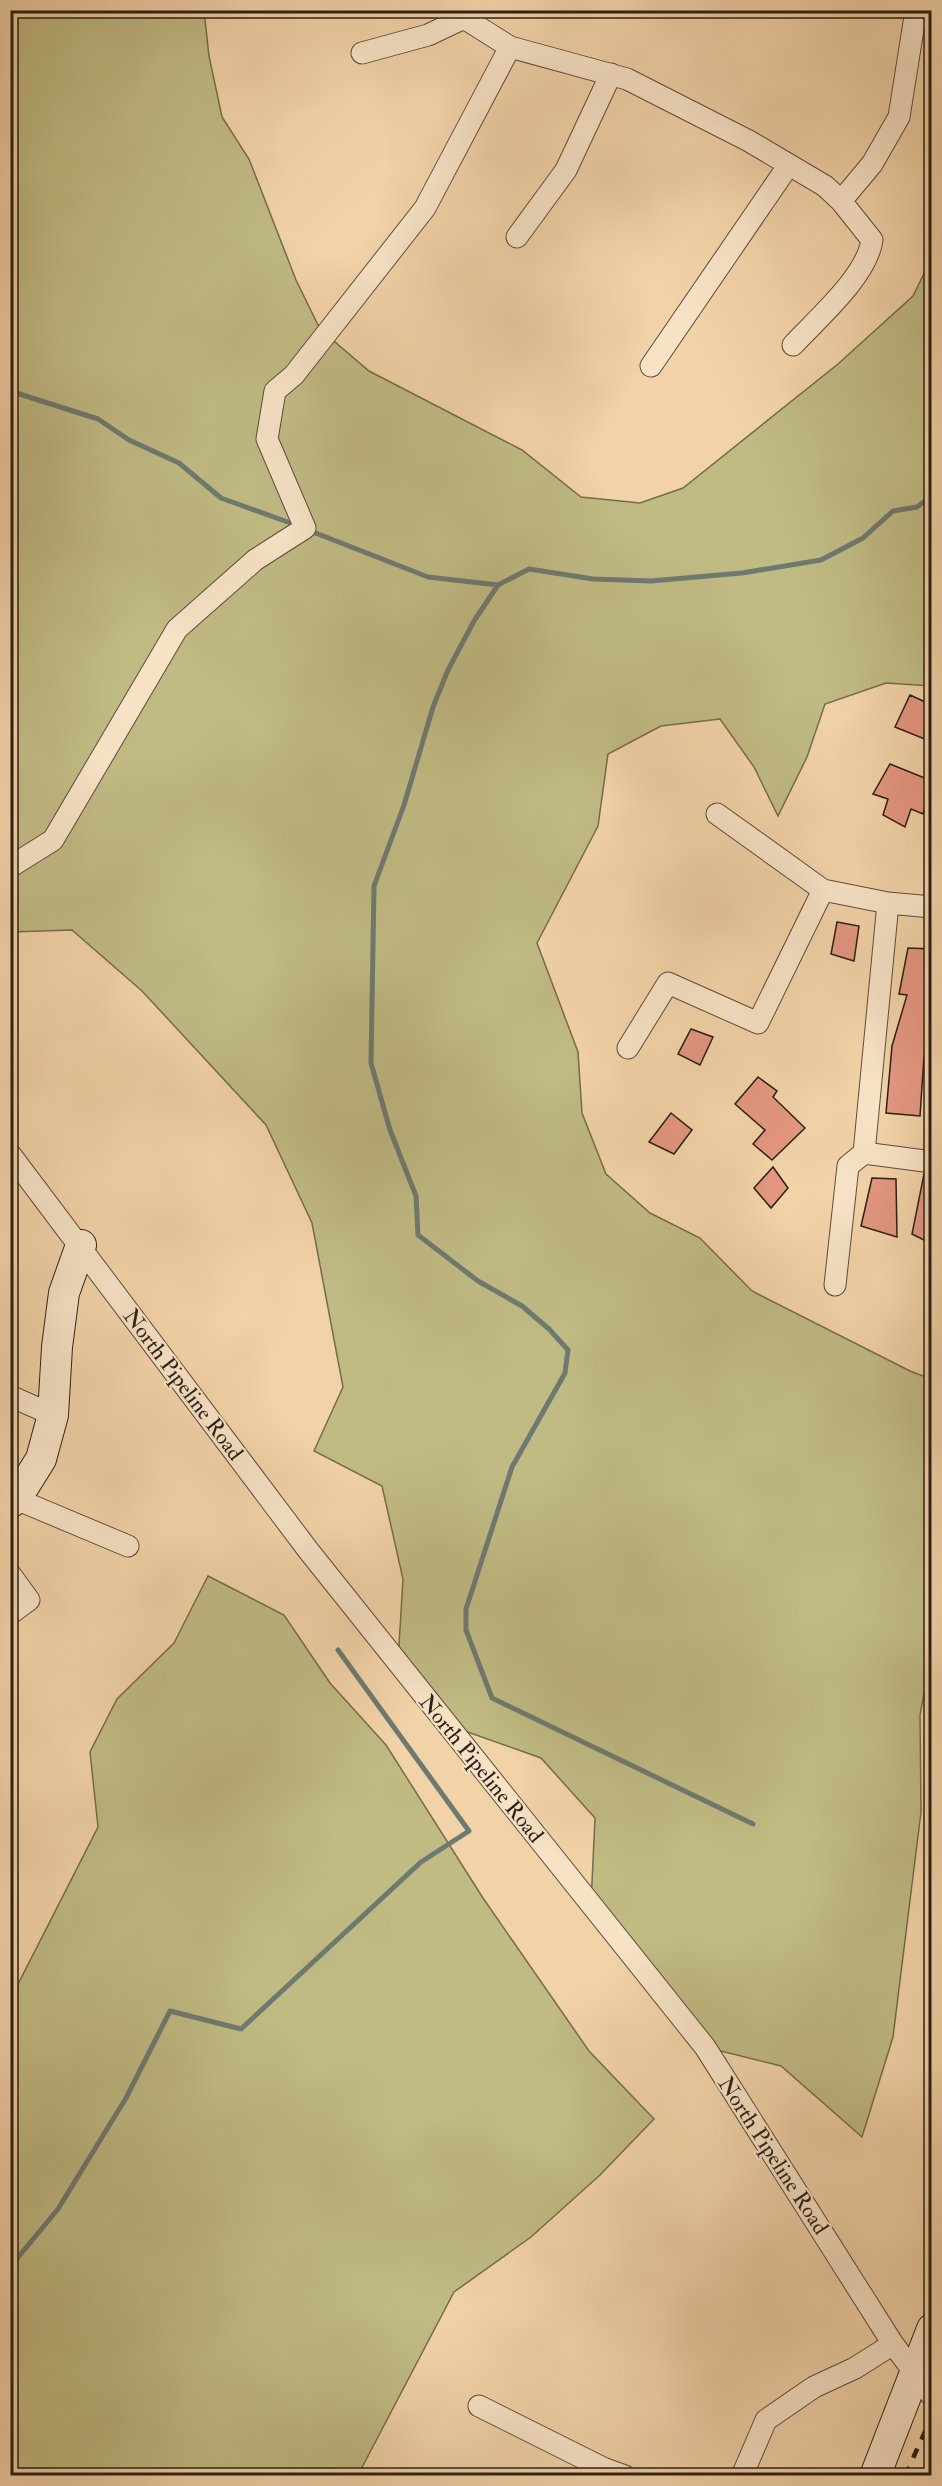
<svg xmlns="http://www.w3.org/2000/svg" width="942" height="2486" font-family="'IM FELL Double Pica',serif">
<style>
.green{fill:#c0ba83;stroke:#756c4c;stroke-width:1.5}
.lines{fill:none;stroke-linecap:round;stroke-linejoin:round}
.stream{stroke:#6e7a71;stroke-width:5}
.building{fill:#e49681;stroke:#2a1f15;stroke-width:1.5}
.street-casing{stroke:#5c4c3a;stroke-width:23}
.secondary-casing{stroke:#2a1f15;stroke-width:32}
.street{stroke:#f7e2c6;stroke-width:21}
.secondary{stroke:#f7e2c6;stroke-width:30}
.rail{stroke:#2a1f15;stroke-width:4.5;stroke-dasharray:10 10;stroke-linecap:butt}
.labels{text-anchor:middle;stroke-width:4.5;stroke-linejoin:round;paint-order:stroke}
.street-label{font-size:22px;fill:#2a1f15;stroke:#f7e2c6}
</style>
<rect width="100%" height="100%" fill="#f2d2a7"/>
<filter id="stains"><feTurbulence type="fractalNoise" baseFrequency=".00333" numOctaves="4"/><feColorMatrix values="0 0 0 0 .2 0 0 0 0 .09 0 0 0 0 .02 0 0 0 .5 -.17"/></filter>
<radialGradient id="worn" r=".72"><stop offset=".6" stop-color="#630" stop-opacity="0"/><stop offset="1" stop-color="#630" stop-opacity=".3"/></radialGradient>
<path class="green" d="M10,11H204L209,56L222,117L249,159L296,280L320,329L369,371L522,450L581,497L640,503L683,488L838,364L913,296L931,259V686L886,683L825,704L807,757L778,816L754,767L720,719L661,726L608,754L598,826L537,943L578,1052L582,1113L606,1174L650,1213L700,1238L752,1291L910,1371L931,1379L932,1652L920,1715L921,1812L893,2037L862,2137L781,2066L705,2047L591,1904L595,1818L541,1758L448,1725L398,1662L403,1579L382,1486L314,1451L343,1387L312,1223L266,1125L142,991L72,930L11,932Z
M208,1576L284,1615L330,1683L386,1745L483,1898L589,2051L654,2119L600,2175L531,2237L454,2292L358,2475H11V1998L98,1827L90,1752L117,1699L174,1643Z"/>
<g class="lines">
<path class="stream" d="M10,391L98,419L129,440L179,463L221,498L296,525
M308,530L428,577L498,585
M753,1824L492,1698L466,1630V1609L512,1467L565,1373L568,1350L549,1329L522,1306L478,1281L418,1235L416,1196L390,1130L371,1063L374,886L404,805L433,707L448,670L474,621L498,585L529,569L593,579L651,581L742,573L821,560L863,538L893,511L917,507L932,496
M10,2267L58,2209L126,2098L170,2011L241,2029L421,1862L469,1831L338,1650"/>
</g>
<path class="building" d="M910,695L932,705V742L895,727Z
M890,764L932,781L923,814L911,809L905,827L883,815L888,799L873,794Z
M837,922L859,926L854,961L831,954Z
M908,948L932,949V1000L925,998L929,1057H924L920,1116L886,1113L892,1046L907,995L899,994Z
M691,1029L713,1037L700,1065L678,1054Z
M758,1077L777,1091L773,1097L805,1128L772,1160L753,1144L765,1130L735,1104Z
M671,1113L692,1130L674,1154L649,1142Z
M773,1167L788,1188L771,1208L754,1188Z
M924,1174L932,1175V1244L912,1234Z
M872,1178L896,1179L897,1237L861,1226Z"/>
<g class="lines">
<g class="street-casing">
<path id="street" d="M466,10L464,18L510,47L627,79L749,141L825,186L841,201L872,164L899,117L916,10
M362,53L428,35L464,18
M517,237L566,170L611,74
M793,345C818,318 867,276 872,240L841,201
M651,366L788,166
M717,814L823,890L888,903L932,907
M10,867L53,840L177,629L255,560L305,528L267,439L275,391L294,375L425,208L510,47
M628,1048L668,983L758,1023L823,890
M864,1153L888,903
M10,1154L308,1550L705,2047L893,2344L932,2396
M835,1285L848,1166L864,1153L932,1162
M10,1396L53,1415
M16,1499L128,1546
M10,1574L29,1600L10,1614
M479,2406L603,2468L625,2476
M742,2476L766,2420L814,2387L855,2368L893,2344"/>
</g>
<g class="secondary-casing">
<path id="secondary" d="M10,1503L16,1499L41,1459L53,1415L57,1347L64,1293L81,1245
M875,2476L932,2329"/>
</g>
<use href="#street" class="street"/>
<use href="#secondary" class="secondary"/>
<path class="rail" d="M905,2476L932,2416"/>
</g>
<g class="labels">
<g class="street-label">
<text transform="translate(184 1384) rotate(53)" y="8">North Pipeline Road</text>
<text transform="translate(482 1768) rotate(51)" y="8">North Pipeline Road</text>
<text transform="translate(774 2155) rotate(57)" y="8">North Pipeline Road</text>
</g>
</g>
<rect width="942" height="2486" fill="none" stroke="#f2d2a7" stroke-width="36"/>
<rect x="12" y="12" width="918" height="2462" fill="none" stroke="#2a1f15" stroke-width="3"/>
<rect x="18" y="18" width="906" height="2450" fill="none" stroke="#2a1f15" stroke-width="1.5"/>
<rect width="100%" height="100%" filter="url(#stains)"/>
<rect width="100%" height="100%" fill="url(#worn)"/>
</svg>
